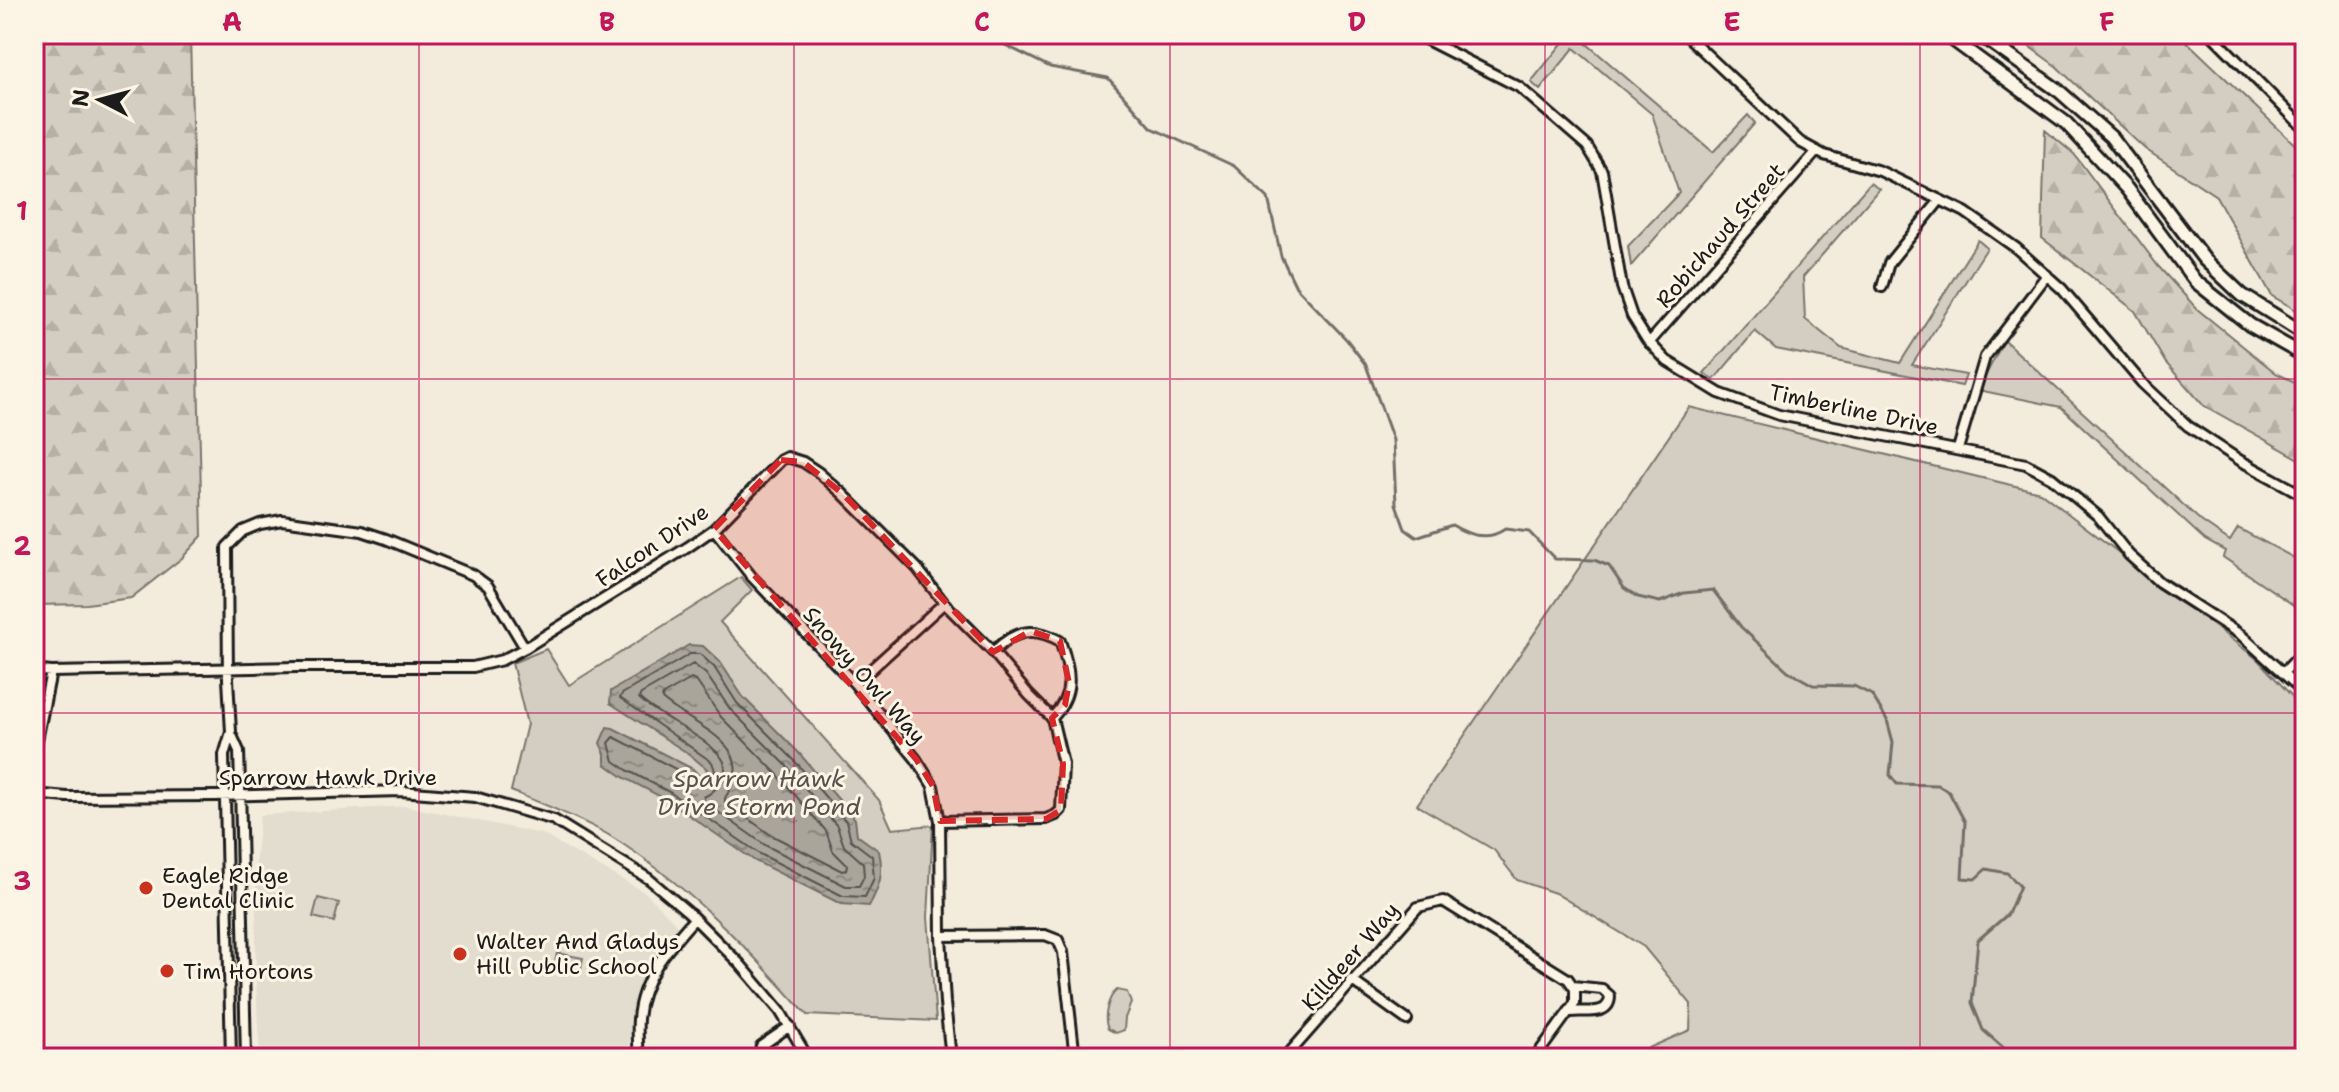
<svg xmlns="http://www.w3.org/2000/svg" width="2339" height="1092" font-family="'Shantell Sans',sans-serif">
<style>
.built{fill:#e3ddcf}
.forest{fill:url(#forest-firs);stroke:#78756e;stroke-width:2}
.park{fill:#d3cec1;stroke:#78756e;stroke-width:2}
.water{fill:url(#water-ripples);stroke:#716e68;stroke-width:2}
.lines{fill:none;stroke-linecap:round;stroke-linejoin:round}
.shore{stroke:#55534f;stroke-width:2}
.stream{stroke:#716e68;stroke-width:3}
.street-casing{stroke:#1c1c1c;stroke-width:14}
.secondary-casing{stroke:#1c1c1c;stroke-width:17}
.street{stroke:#fcf5e5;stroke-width:8}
.secondary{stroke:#fcf5e5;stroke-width:11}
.marked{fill:#d62828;fill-opacity:0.2;stroke:#d62828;stroke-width:6;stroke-dasharray:16 10;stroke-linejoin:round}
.grid{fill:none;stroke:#c2185b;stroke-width:2;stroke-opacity:0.55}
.poi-dot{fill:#c8321e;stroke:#fcf5e5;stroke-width:3}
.labels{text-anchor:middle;stroke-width:6;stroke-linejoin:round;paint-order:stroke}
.street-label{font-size:22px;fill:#1c1c1c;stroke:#fcf5e5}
.poi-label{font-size:22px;fill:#1c1c1c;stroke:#fcf5e5;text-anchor:start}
.water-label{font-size:24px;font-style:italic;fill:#55534f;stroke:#fcf5e5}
.neatline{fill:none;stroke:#c2185b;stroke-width:3}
.grid-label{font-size:26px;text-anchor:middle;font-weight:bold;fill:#c2185b}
</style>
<defs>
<pattern id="forest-firs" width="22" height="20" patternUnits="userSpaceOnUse" patternTransform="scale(2)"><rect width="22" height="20" fill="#d3cec1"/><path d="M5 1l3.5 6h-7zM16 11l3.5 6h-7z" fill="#b5b0a5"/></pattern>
<pattern id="water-ripples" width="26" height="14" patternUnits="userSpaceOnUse" patternTransform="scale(2)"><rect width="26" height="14" fill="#aaa59b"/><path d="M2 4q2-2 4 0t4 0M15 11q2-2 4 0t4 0" fill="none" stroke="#8a867e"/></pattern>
</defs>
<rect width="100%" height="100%" fill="#f3ecdd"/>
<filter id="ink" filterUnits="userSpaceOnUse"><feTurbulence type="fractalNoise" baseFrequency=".0125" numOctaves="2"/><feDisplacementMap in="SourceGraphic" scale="16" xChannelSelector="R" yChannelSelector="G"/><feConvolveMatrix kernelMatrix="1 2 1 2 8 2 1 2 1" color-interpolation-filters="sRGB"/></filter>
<g filter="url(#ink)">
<path class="built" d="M406,806L542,834L646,893L678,926L631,1017L629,1058H260L256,982V857L260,815Z"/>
<path class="forest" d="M34,34H190L202,536L182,558L131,598L87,604L34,605Z
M2012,34H2179L2305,154V315L2272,296L2216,196L2145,149L2056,66Z
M2045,130L2074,154L2158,266L2197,309L2276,373L2305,387V462L2203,405L2165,362L2135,311L2042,238Z"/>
<path class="park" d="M1558,34H1582L1580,38L1713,152L1748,115L1755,123L1631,266L1628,246L1679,193L1652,114L1574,48L1540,90L1531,82L1565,40Z
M1870,183L1879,189L1803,277L1805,319L1841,348L1900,363L1978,240L1987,248L1912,365L1966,375L1962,386L1776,349L1755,331L1714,380L1704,373Z
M2004,340L2201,521L2230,541L2238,528L2298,560L2305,549V565L2294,585L2305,596V613L2223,557L2225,551L2205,540L2061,407L1978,390Z
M1689,407L2040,492L2257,659L2305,710V1058H1626L1690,1030L1691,1004L1644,947L1555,893L1517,880L1494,850L1417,805Z
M741,577L752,590L720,622L879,800L892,829L933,825L928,917L936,1021L807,1015C748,948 684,881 607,834C577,817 543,804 511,791L527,724L512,663L546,649L569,685Z
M318,898L339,903L334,922L313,917Z
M557,953L583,958L580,973L554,968Z
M1117,990L1127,992L1131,1003L1125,1018L1124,1030L1116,1033L1108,1029C1103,1019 1107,998 1117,990Z"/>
<path class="water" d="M689,645L703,646L720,662L743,697L799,753L855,819L857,835L879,851C884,873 880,886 869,906L841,904L755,861L667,800L623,777L605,764V754L600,743L607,727L613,728L693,769L702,779L707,769L689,754L610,703L611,691Z"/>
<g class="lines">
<path class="shore" d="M690,654H700L714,667L737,703L793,759L846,821L851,840L872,856L874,878L865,897L843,896L760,854L671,793L627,770L614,761L609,743L614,737L687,775L697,786C707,788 712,780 715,771L712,762L620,698L622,694Z
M693,664L706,674L730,709L786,765L812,796L837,826L844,846L863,863L864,876L859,886H846L765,845L704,802V797C712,793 717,789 722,780C725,775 726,769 724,762C715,740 657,717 639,698L641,694Z
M691,679L697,682L721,717L777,774L826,831L833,851L847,865L846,870L842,871L771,835L725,802V798C762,744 693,727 662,699L663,695Z"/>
<path class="stream" d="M996,34L1003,44L1050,67L1108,78L1152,128L1234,166L1268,198L1281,256L1296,287L1347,340L1366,365L1393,440L1396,504L1405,529L1416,537L1452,525C1468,535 1488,541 1505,529L1529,532L1555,559L1594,560L1609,566L1624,588L1638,597L1660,602L1684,593L1713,590L1741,627L1788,671L1813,685L1854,686L1872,695L1887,720L1893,742L1890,775L1897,784L1938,785L1949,792L1965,822L1962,878L1975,879L1986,869L2007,873L2020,886L2008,914L1978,940L1972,1003L1983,1030L2015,1058"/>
<g class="street-casing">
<path id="street" d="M1415,34L1519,87L1587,146L1602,171L1622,287L1632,316L1647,340L1667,361L1719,393L1779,415L2026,464L2052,478L2098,516L2129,555L2159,582L2241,635L2305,693
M1685,34L1800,142L1824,155L1880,171L1965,212L2016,248L2062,289L2142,383L2188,426L2241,461L2305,496
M2211,34L2305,129
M1882,287L1889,263L1940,200
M1649,343L1817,151
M1958,449L1985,357L2047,275
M714,529L752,577L855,684L916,759L933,786L940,821L941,936L945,1003L951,1058
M993,652C1015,630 1033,626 1060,641C1071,671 1075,694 1052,718
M34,670L51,672L297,667H473L502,660L525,648L688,547L714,529L781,460L787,457L803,462L818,472L842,493L917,568L944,603L993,652L1029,695L1052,718L1063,764L1061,810L1056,815L1046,819L940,821
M2284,672L2305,650
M855,684L944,603
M231,733L239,751L240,784L246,1058
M34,755L51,672
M34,794L67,797L216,796L401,791L475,797L554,820L649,879L688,912L740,964L780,1011L808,1058
M941,936L1045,935L1058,940L1063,952L1075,1058
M1351,980L1407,1020
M1570,1012C1585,1010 1610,1017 1610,996L1602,989L1573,986
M231,1058L224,755L231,732L228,679L227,547L243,531L260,524L282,520L362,531L386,539L473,575L488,586L525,648
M639,1058C638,1045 637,1032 638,1019C641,978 668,948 694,919
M758,1058L761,1046L790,1026
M1285,1058L1418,907L1443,901L1568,979L1575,989V1003L1535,1058"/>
</g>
<g class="secondary-casing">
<path id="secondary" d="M1945,34L2066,123L2127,189L2195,281L2250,325L2305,356
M1979,34L2059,91L2111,137L2204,259L2242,295L2305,334"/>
</g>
<use href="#street" class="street"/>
<use href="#secondary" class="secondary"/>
</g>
</g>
<path class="marked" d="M781,460L803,462L842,493L993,652L1031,631L1060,641L1069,683L1065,705L1052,718L1063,764L1061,810L1046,819L940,821L933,786L916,759L714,529Z"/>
<path class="grid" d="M419,34V1058M794,34V1058M1170,34V1058M1545,34V1058M1920,34V1058M34,379H2305M34,713H2305"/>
<g class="poi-dot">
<circle cx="146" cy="888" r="8"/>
<circle cx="460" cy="954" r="8"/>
<circle cx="167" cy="971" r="8"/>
</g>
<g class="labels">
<g class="street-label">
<text transform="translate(1720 235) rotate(-49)" y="8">Robichaud Street</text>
<text transform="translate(1854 409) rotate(12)" y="8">Timberline Drive</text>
<text transform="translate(652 545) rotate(-34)" y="8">Falcon Drive</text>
<text transform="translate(865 675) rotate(49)" y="8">Snowy Owl Way</text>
<text x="328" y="785">Sparrow Hawk Drive</text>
<text transform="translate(1350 956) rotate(-49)" y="8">Killdeer Way</text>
</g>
<g class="poi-label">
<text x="162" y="883">Eagle Ridge<tspan x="162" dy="25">Dental Clinic</tspan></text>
<text x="476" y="949">Walter And Gladys<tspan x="476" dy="25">Hill Public School</tspan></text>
<text x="183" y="979">Tim Hortons</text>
</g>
<g class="water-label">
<text x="759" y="787">Sparrow Hawk<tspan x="759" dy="28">Drive Storm Pond</tspan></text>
</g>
</g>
<rect width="2339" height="1092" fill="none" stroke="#fcf5e5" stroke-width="88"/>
<g transform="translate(100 100) rotate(276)" stroke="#fcf5e5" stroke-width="6" paint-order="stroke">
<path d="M0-6L14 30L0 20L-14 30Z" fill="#1c1c1c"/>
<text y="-12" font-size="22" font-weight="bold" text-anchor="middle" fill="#1c1c1c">N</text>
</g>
<rect x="44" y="44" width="2251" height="1004" class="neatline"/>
<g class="grid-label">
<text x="232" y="31">A</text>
<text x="607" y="31">B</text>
<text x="982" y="31">C</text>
<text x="1357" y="31">D</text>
<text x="1732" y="31">E</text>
<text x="2107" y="31">F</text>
<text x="22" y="220">1</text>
<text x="22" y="555">2</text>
<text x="22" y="890">3</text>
</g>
</svg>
